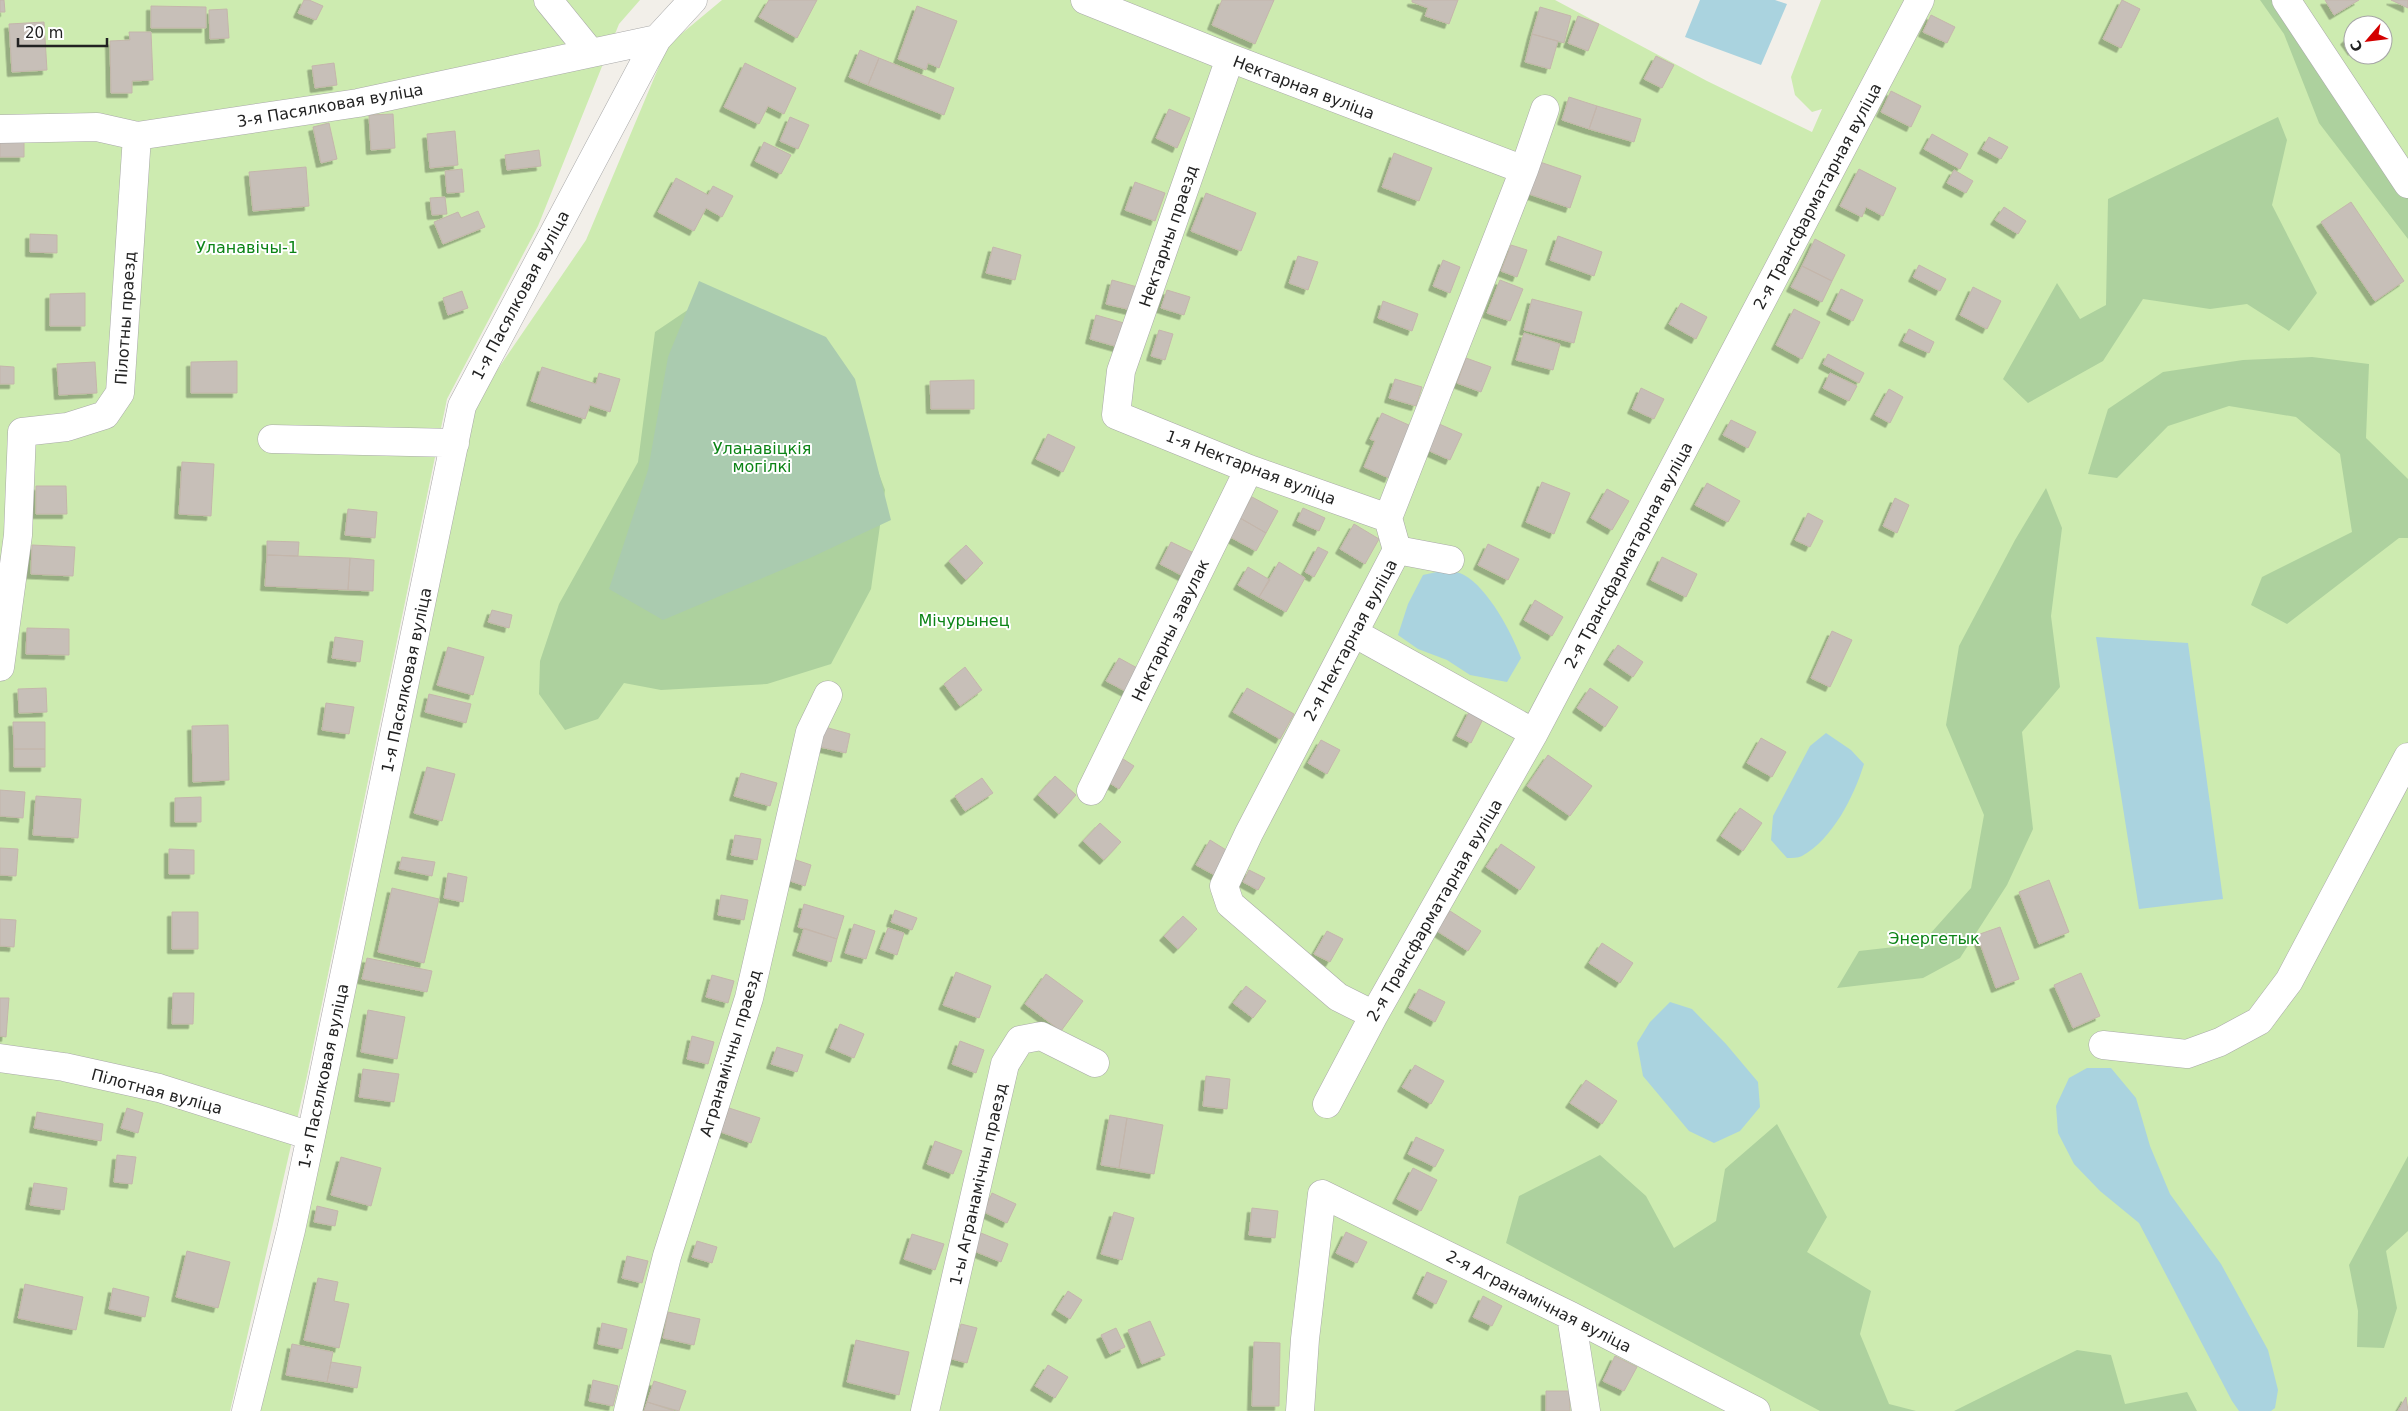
<svg xmlns="http://www.w3.org/2000/svg" width="2408" height="1411" font-family="'DejaVu Sans',sans-serif">
<style>
.grass{fill:#cdebb0;fill-rule:evenodd}
.forest{fill:#add19e}
.cemetery{fill:#aacbaf}
.water{fill:#aad3df}
.building{fill:#c7bfb8;stroke:#c4b6ab;filter:url(#shadow)}
.lines{fill:none;stroke-linecap:round;stroke-linejoin:round}
.minor-casing{stroke:#a9a9a9;stroke-width:29}
.minor{stroke:#fff;stroke-width:28}
.labels{text-anchor:middle;stroke-width:4;stroke-linejoin:round;paint-order:stroke}
.street-label{font-size:16px;fill:#222;stroke:#fff}
.park-label{font-size:16px;fill:#0c8416;stroke:#fff}
</style>
<defs>
<filter id="shadow"><feDropShadow dx="-4.5" dy="4.5" stdDeviation="0" flood-color="#0004"/></filter>
</defs>
<rect width="100%" height="100%" fill="#f2efe9"/>
<path class="grass" d="M0,0H640L619,24L538,226L447,399L307,1076L230,1411H0Z
M722,0H1555L1707,81L1812,132L1822,109L1812,112L1795,95L1791,77L1821,0H2408V1411H248L472,407L586,240L668,45ZM2353,25H2383V55H2353Z"/>
<path class="forest" d="M2260,0H2286L2408,198V239L2319,123L2284,34Z
M2278,117L2287,140L2272,205L2317,293L2289,331L2247,304L2210,309L2143,299L2103,361L2028,403L2003,379L2057,283L2080,319L2106,305L2108,199Z
M695,305L854,408L885,490L871,589L831,664L767,684L661,690L624,683L598,719L565,730L539,694L540,661L559,604L638,462L655,332Z
M2312,357L2369,364L2366,438L2408,479V538H2399L2287,624L2251,605L2262,577L2352,532L2340,454L2296,417L2229,406L2168,426L2117,478L2088,474L2108,409L2163,372L2243,360Z
M2046,488L2062,528L2051,616L2060,687L2022,732L2033,829L2007,885L1960,958L1923,978L1837,988L1859,951L1921,944L1971,888L1984,815L1946,725L1959,646L2015,540Z
M1777,1124L1827,1217L1807,1252L1871,1291L1860,1334L1889,1404L1916,1411H1820L1506,1243L1519,1196L1600,1155L1646,1196L1674,1248L1716,1221L1725,1169Z
M2408,1156V1231L2386,1251L2397,1308L2384,1348L2357,1347L2358,1311L2349,1265Z
M2077,1350L2111,1355L2125,1404L2187,1392L2197,1411H1954Z"/>
<path class="cemetery" d="M699,281L826,337L855,379L891,520L810,558L663,620L609,589L648,470L668,357Z"/>
<path class="water" d="M1700,0H1775L1787,4L1761,65L1685,37Z
M1441,571C1448,572 1458,571 1464,575C1488,588 1512,633 1521,658L1507,682L1470,675L1447,660L1418,649L1398,635L1408,604L1423,575Z
M2096,637L2188,643L2223,899L2139,909Z
M1826,733L1851,750L1864,764C1854,796 1833,839 1802,856C1798,858 1792,858 1787,858L1771,840L1773,816L1810,746Z
M1670,1002L1692,1009L1726,1044L1758,1082L1760,1107L1740,1131L1714,1143L1689,1131L1643,1076L1637,1043L1650,1022Z
M2087,1068H2111L2136,1098L2150,1146L2170,1194L2221,1264L2268,1350L2278,1390L2275,1408L2271,1411H2239L2232,1401L2139,1223L2100,1191L2074,1164L2058,1133L2056,1106L2069,1078Z"/>
<path class="building" d="M0,0H4L5,12H0Z
M304,0H309L323,6L316,20L298,13Z
M769,0H817L797,38L759,17Z
M1222,0H1274L1255,44L1212,25Z
M1412,0H1458L1449,24L1425,16L1428,8L1412,2Z
M2122,0L2140,9L2121,48L2103,39Z
M2325,0H2359L2334,15Z
M2391,0H2408V8Z
M151,6L206,7V28H151Z
M917,6L957,21L939,68L928,63L926,70L898,59Z
M1540,7L1571,16L1564,43L1532,34Z
M227,9L229,38L210,39L209,10Z
M1931,15L1955,27L1947,43L1923,32Z
M1578,16L1599,24L1588,51L1568,43Z
M44,22L47,70L12,72L9,24Z
M129,32H151L153,80L132,81V93H111L110,41L130,40Z
M2353,33V51L2345,40Z
M1532,34L1558,41L1550,69L1525,62Z
M860,50L879,58L868,85L849,77Z
M1656,56L1674,65L1662,88L1644,79Z
M879,58L954,88L944,115L868,85Z
M334,63L337,85L315,88L312,66Z
M745,63L796,88L784,114L768,106L759,124L724,107Z
M1891,91L1921,106L1911,127L1881,112Z
M1569,97L1597,106L1589,129L1562,120Z
M1597,106L1641,119L1634,142L1589,129Z
M1169,109L1190,118L1177,148L1156,138Z
M393,114L395,148L371,150L369,115Z
M790,117L809,125L798,149L780,141Z
M329,123L337,159L321,163L313,127Z
M455,131L458,165L430,168L427,134Z
M1932,134L1968,154L1960,169L1924,149Z
M0,137H24V157H0Z
M1989,137L2008,147L2001,159L1982,149Z
M764,142L791,155L781,174L755,161Z
M539,150L541,166L507,170L505,155Z
M1394,153L1432,168L1419,201L1382,187Z
M1540,162L1581,176L1570,208L1529,194Z
M306,167L309,206L253,211L249,172Z
M462,169L464,192L447,193L445,171Z
M1859,169L1896,188L1883,216L1866,207L1862,217L1840,206Z
M1954,170L1973,181L1966,193L1947,183Z
M676,178L708,195L713,186L733,196L722,217L706,208L694,231L658,212Z
M1135,182L1165,193L1155,221L1125,210Z
M1206,193L1256,213L1241,251L1191,231Z
M445,197L447,214L432,215L430,198Z
M2351,202L2404,281L2375,301L2321,222Z
M2004,207L2026,221L2018,234L1995,220Z
M478,211L485,227L443,244L434,222L458,212L461,218Z
M30,234L57,235V253L30,252Z
M1558,236L1602,252L1594,276L1550,260Z
M1815,239L1845,255L1832,281L1802,266Z
M1511,245L1527,250L1517,277L1501,271Z
M993,247L1021,255L1015,280L986,273Z
M1298,256L1318,262L1308,290L1289,283Z
M1443,260L1460,267L1450,293L1433,286Z
M1919,265L1946,279L1940,291L1913,277Z
M1802,266L1832,281L1822,302L1791,287Z
M1112,280L1141,288L1135,311L1106,304Z
M1500,280L1523,289L1510,321L1487,313Z
M1973,287L2001,301L1987,329L1960,315Z
M1841,289L1863,300L1853,321L1831,310Z
M1167,290L1190,297L1184,315L1161,308Z
M462,291L468,308L448,315L443,298Z
M85,293V326H50V294Z
M1532,299L1582,312L1574,343L1524,330Z
M1383,301L1418,314L1412,331L1378,318Z
M1681,303L1707,317L1696,339L1669,324Z
M1794,309L1820,322L1802,359L1776,345Z
M1096,315L1124,323L1118,347L1090,339Z
M1909,329L1934,342L1929,353L1903,341Z
M1159,330L1173,334L1165,360L1151,356Z
M1524,333L1560,344L1553,370L1516,360Z
M1828,354L1864,373L1859,383L1823,364Z
M1466,358L1491,367L1481,392L1457,383Z
M237,361V393H191V362Z
M95,362L97,393L59,395L57,364Z
M0,366L14,367V384H0Z
M542,367L596,384L599,373L620,379L610,412L590,405L585,419L531,401Z
M1830,373L1857,386L1849,401L1823,388Z
M1395,379L1422,387L1416,406L1389,398Z
M974,380V409H931L930,381Z
M1641,388L1664,399L1654,419L1632,409Z
M1889,389L1903,397L1890,423L1875,415Z
M1382,413L1411,426L1389,478L1364,467L1375,441L1370,439Z
M1731,420L1756,432L1748,448L1723,435Z
M1437,423L1462,434L1450,460L1425,449Z
M1048,434L1075,447L1063,472L1036,459Z
M182,462L214,464L211,516L179,514Z
M1542,482L1570,493L1554,534L1526,522Z
M1707,483L1740,501L1728,522L1695,505Z
M36,486H66L67,514H36Z
M1607,489L1629,501L1612,530L1591,518Z
M1252,497L1278,511L1266,533L1240,518Z
M1895,498L1909,505L1897,533L1883,526Z
M1303,508L1325,518L1319,531L1297,521Z
M348,509L377,512L375,538L345,535Z
M1808,513L1823,521L1810,547L1795,540Z
M1240,518L1266,533L1256,551L1230,537Z
M1354,524L1379,539L1365,564L1340,549Z
M267,541L299,542L298,556L267,555Z
M1171,542L1196,554L1185,577L1160,564Z
M1488,544L1519,559L1508,580L1478,565Z
M32,545L75,547L73,576L31,574Z
M966,545L983,563L966,580L949,561Z
M1318,547L1328,552L1314,577L1305,572Z
M267,555L350,558L348,590L265,586Z
M1662,557L1697,574L1686,597L1651,580Z
M350,558L374,560L373,591L348,590Z
M1279,562L1305,578L1286,612L1259,597Z
M1248,567L1270,580L1259,597L1238,585Z
M1535,600L1563,617L1552,636L1524,620Z
M492,610L512,615L509,628L488,622Z
M27,628L69,629V655L26,654Z
M1832,631L1852,640L1830,687L1811,678Z
M335,637L363,641L360,662L332,658Z
M1618,645L1643,662L1633,677L1608,660Z
M448,647L484,657L473,695L437,685Z
M1119,658L1139,669L1127,692L1106,681Z
M965,667L982,690L960,706L944,684Z
M46,688L47,712L19,713L18,689Z
M1247,688L1294,714L1280,739L1233,712Z
M1590,688L1618,707L1605,727L1577,708Z
M429,694L471,704L466,723L425,712Z
M326,703L354,707L349,734L322,730Z
M1470,710L1484,717L1471,743L1457,736Z
M13,722H45V749H14Z
M228,725L229,780L193,782L192,726Z
M825,727L850,734L846,753L820,747Z
M1761,738L1786,752L1772,777L1747,763Z
M1321,740L1340,750L1327,774L1308,763Z
M14,749H45V767H14Z
M1548,755L1592,786L1570,816L1527,786Z
M1120,757L1134,766L1119,789L1105,780Z
M427,767L455,774L442,821L414,813Z
M741,773L777,783L770,806L734,796Z
M1055,776L1076,795L1059,814L1038,795Z
M982,778L993,793L965,811L955,796Z
M0,790L25,792L23,818L0,816Z
M36,796L81,799L78,838L33,835Z
M201,797V822H175V798Z
M1740,808L1762,823L1743,851L1721,836Z
M1100,823L1121,842L1104,860L1083,841Z
M735,835L761,839L757,860L731,855Z
M1210,840L1231,853L1218,877L1196,865Z
M1501,844L1535,867L1520,890L1486,867Z
M0,848L18,849L16,876L0,875Z
M169,849L194,850V874H169Z
M402,857L435,862L432,876L399,869Z
M793,859L811,865L805,886L787,880Z
M1249,870L1265,878L1258,890L1243,882Z
M448,873L467,877L463,902L444,898Z
M2049,880L2069,932L2039,944L2019,892Z
M392,888L439,899L424,963L378,952Z
M721,895L748,900L744,920L718,915Z
M804,904L844,916L837,939L798,927Z
M895,910L917,918L912,930L891,922Z
M1450,911L1481,931L1468,951L1437,931Z
M172,912H198V949H172Z
M1183,916L1197,929L1178,949L1164,936Z
M0,919L16,920L14,947L0,946Z
M854,924L875,931L866,959L845,953Z
M2000,927L2019,979L1996,988L1977,935Z
M804,928L837,939L831,962L797,951Z
M888,928L904,933L897,955L880,949Z
M1327,931L1343,939L1330,962L1314,954Z
M1602,943L1633,963L1620,983L1589,963Z
M367,958L432,971L427,992L362,979Z
M956,972L991,986L979,1018L943,1005Z
M2081,973L2100,1016L2073,1028L2054,985Z
M1046,974L1083,1001L1061,1031L1025,1004Z
M712,975L734,981L728,1003L706,997Z
M1246,986L1266,1001L1253,1018L1233,1003Z
M1419,989L1445,1002L1435,1022L1409,1008Z
M173,993H194L193,1024H172Z
M0,998H9L6,1037L0,1036Z
M368,1010L405,1017L397,1059L361,1052Z
M840,1024L864,1034L854,1058L830,1048Z
M692,1036L714,1042L708,1064L687,1059Z
M960,1041L984,1050L976,1073L952,1064Z
M777,1047L803,1055L797,1072L771,1064Z
M1415,1065L1444,1081L1431,1104L1402,1087Z
M363,1069L399,1074L394,1102L359,1097Z
M1206,1076L1230,1079L1227,1109L1203,1106Z
M1586,1080L1617,1101L1602,1124L1570,1103Z
M127,1108L143,1113L138,1133L121,1128Z
M729,1108L760,1118L751,1143L721,1132Z
M37,1112L103,1124L101,1141L34,1128Z
M1110,1115L1127,1118L1119,1168L1101,1165Z
M1127,1118L1163,1125L1154,1174L1119,1168Z
M1416,1137L1444,1150L1435,1167L1408,1154Z
M935,1141L962,1151L953,1174L927,1164Z
M117,1155L136,1157L132,1184L114,1182Z
M341,1157L381,1168L371,1206L331,1195Z
M1413,1168L1437,1180L1421,1211L1397,1199Z
M34,1183L67,1188L64,1210L30,1205Z
M992,1193L1016,1204L1007,1223L984,1212Z
M317,1206L338,1211L335,1226L314,1222Z
M1252,1208L1278,1211L1275,1238L1249,1235Z
M1114,1212L1134,1218L1122,1260L1101,1254Z
M1346,1232L1367,1242L1357,1263L1336,1253Z
M981,1233L1008,1244L1001,1262L974,1251Z
M912,1234L944,1244L935,1270L904,1259Z
M697,1241L717,1247L712,1263L692,1257Z
M187,1251L230,1262L218,1308L176,1297Z
M627,1256L648,1261L642,1283L622,1278Z
M1427,1272L1447,1281L1436,1304L1417,1294Z
M318,1278L338,1282L334,1301L349,1304L339,1348L304,1340Z
M25,1284L83,1297L76,1330L18,1318Z
M113,1288L149,1297L145,1317L109,1309Z
M1068,1291L1082,1300L1070,1319L1056,1310Z
M1483,1296L1502,1306L1492,1326L1473,1317Z
M668,1312L700,1319L694,1345L663,1338Z
M1150,1321L1165,1355L1142,1364L1128,1330Z
M602,1323L627,1329L622,1349L598,1344Z
M961,1324L977,1328L967,1363L952,1359Z
M1116,1328L1125,1347L1110,1354L1101,1335Z
M856,1340L909,1352L899,1395L847,1382Z
M1254,1342L1280,1343L1279,1406H1252Z
M292,1344L333,1352L327,1382L286,1375Z
M1615,1356L1637,1367L1624,1391L1603,1381Z
M331,1362L361,1367L357,1388L327,1382Z
M1048,1365L1068,1377L1055,1398L1035,1386Z
M593,1380L618,1386L613,1406L589,1401Z
M654,1381L686,1391L679,1411L647,1402Z
M1546,1391H1569L1570,1411H1546Z
M2406,1397L2408,1411H2398Z
M647,1402L674,1411H644Z"/>
<g class="lines">
<g class="minor-casing">
<path id="minor" d="M548,0L591,53
M1085,0L1230,58L1524,170
M2286,0L2408,184
M1230,58L1121,371L1116,415L1249,469L1388,518
M0,129L97,127L137,136L358,103L657,39
M272,439L455,443
M1397,550L1450,560
M1354,633L1534,733
M0,667L18,535L22,432L67,427L105,415L120,393L137,136
M1091,791L1249,469
M1374,1015L1338,997L1230,904L1224,886L1249,833L1397,550L1388,518L1524,170L1545,109
M2103,1045L2187,1054L2220,1042L2259,1021L2289,981L2408,757
M0,1058L64,1067L159,1088L311,1136
M1327,1104L1374,1015L1534,733L1920,0
M1571,1316L1586,1411
M246,1411L291,1230L311,1136L462,406L657,39L693,0
M628,1411L667,1256L749,998L810,732L828,695
M925,1411L1005,1064L1020,1040L1041,1036L1095,1063
M1300,1411L1305,1339L1322,1194L1571,1316L1756,1411"/>
</g>
<use href="#minor" class="minor"/>
</g>
<g class="labels">
<g class="street-label">
<text transform="translate(1304 87) rotate(21)" y="6">Нектарная вуліца</text>
<text transform="translate(330 105) rotate(-10)" y="6">3-я Пасялковая вуліца</text>
<text transform="translate(1817 196) rotate(-62)" y="6">2-я Трансфарматарная вуліца</text>
<text transform="translate(1168 236) rotate(-71)" y="6">Нектарны праезд</text>
<text transform="translate(520 295) rotate(-62)" y="6">1-я Пасялковая вуліца</text>
<text transform="translate(125 318) rotate(-86)" y="6">Пілотны праезд</text>
<text transform="translate(1251 467) rotate(21)" y="6">1-я Нектарная вуліца</text>
<text transform="translate(1628 555) rotate(-62)" y="6">2-я Трансфарматарная вуліца</text>
<text transform="translate(1170 630) rotate(-64)" y="6">Нектарны завулак</text>
<text transform="translate(1350 640) rotate(-62)" y="6">2-я Нектарная вуліца</text>
<text transform="translate(406 680) rotate(-78)" y="6">1-я Пасялковая вуліца</text>
<text transform="translate(1434 910) rotate(-60)" y="6">2-я Трансфарматарная вуліца</text>
<text transform="translate(730 1053) rotate(-73)" y="6">Агранамічны праезд</text>
<text transform="translate(323 1076) rotate(-78)" y="6">1-я Пасялковая вуліца</text>
<text transform="translate(157 1091) rotate(15)" y="6">Пілотная вуліца</text>
<text transform="translate(978 1184) rotate(-77)" y="6">1-ы Агранамічны праезд</text>
<text transform="translate(1539 1301) rotate(27)" y="6">2-я Агранамічная вуліца</text>
</g>
<g class="park-label">
<text x="247" y="253">Уланавічы-1</text>
<text x="762" y="454">Уланавіцкія<tspan x="762" dy="18">могілкі</tspan></text>
<text x="964" y="626">Мічурынец</text>
<text x="1934" y="944">Энергетык</text>
</g>
</g>
<g transform="translate(2368 40) rotate(242)"><circle r="24" fill="#ffffff" stroke="#a7a7a7"/>
<path d="M0-4L9 19L0 12L-9 19Z" fill="#d40000"/>
<text y="-8" font-size="14" font-weight="bold" text-anchor="middle" fill="#222222">С</text>
</g>
<path d="M18 38v8h89v-8" fill="none" stroke="#222222" stroke-width="2.5"/>
<text x="25" y="38" font-size="15" fill="#222222" stroke="#ffffff" stroke-width="4" paint-order="stroke">20 m</text>
</svg>
